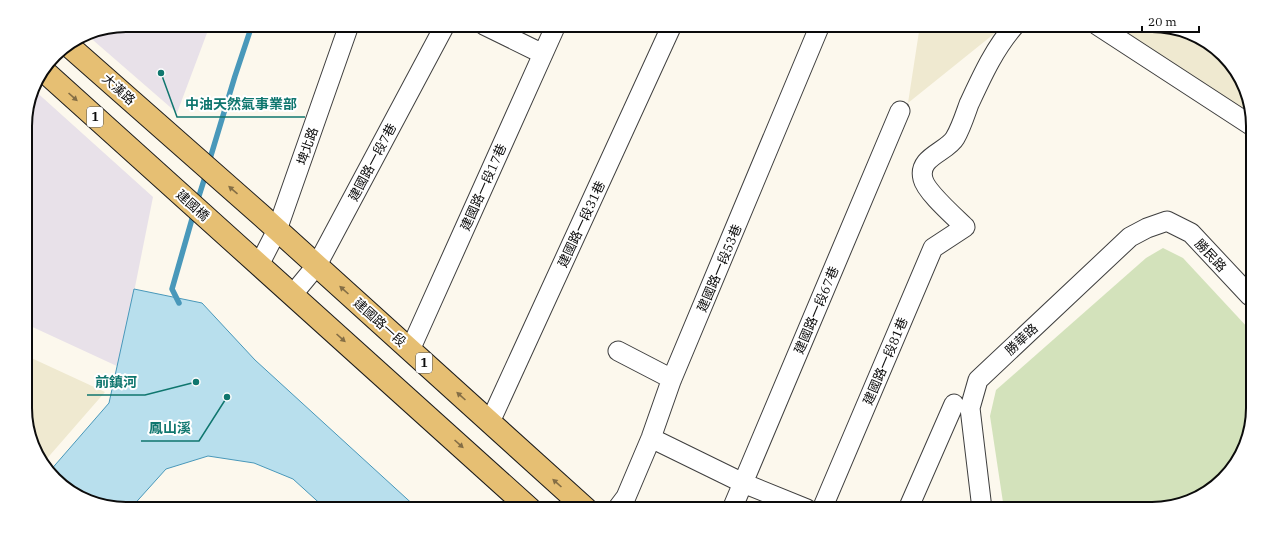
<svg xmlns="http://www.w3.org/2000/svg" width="1278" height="534" font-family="'IBM Plex Serif','Noto Sans TC',serif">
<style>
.industrial{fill:#e8e1e9}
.farmland{fill:#efe9d0}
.green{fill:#d3e2bb}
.water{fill:#b8dfed;stroke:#4998ba}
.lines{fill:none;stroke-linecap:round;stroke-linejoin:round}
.stream{stroke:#4998ba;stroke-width:5.5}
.street-casing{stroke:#3f3f3f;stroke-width:21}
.primary-casing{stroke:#1d1d1d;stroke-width:24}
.street{stroke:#fff;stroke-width:19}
.primary{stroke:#e6bf73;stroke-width:22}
.oneway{fill:#846e45}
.labels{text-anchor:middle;stroke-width:4;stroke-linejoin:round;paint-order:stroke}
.shield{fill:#fff;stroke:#555;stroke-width:1}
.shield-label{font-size:12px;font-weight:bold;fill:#0c0c0c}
.street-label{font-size:13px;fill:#0c0c0c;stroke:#fff}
.rim{fill:none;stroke:#0c0c0c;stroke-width:2}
.leader{fill:none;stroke:#0f766e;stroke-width:1.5}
.callout-dot{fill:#0f766e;stroke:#fff;stroke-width:1.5}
.callout-label{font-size:14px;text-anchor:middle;font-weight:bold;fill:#0f766e;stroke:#fff;stroke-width:4;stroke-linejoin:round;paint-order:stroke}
</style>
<rect width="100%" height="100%" fill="#fcf8ed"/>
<path class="industrial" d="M126,25H210L177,113L86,34Z
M33,89L153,197L119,367L26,324L25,119Z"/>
<path class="farmland" d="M920,25H1005L908,103Z
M1094,25H1152L1185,30L1232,64L1252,113V122Z
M27,356L105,392L44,462L27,427Z"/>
<path class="green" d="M1163,248L1183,258L1249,329L1248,441L1213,488L1158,509H1004L990,416L996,390L1146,258Z"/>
<path class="water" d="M134,289L202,303L255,360L418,509H326L293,479L254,463L208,456L166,469L130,509L93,504L50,474L49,472L109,403Z"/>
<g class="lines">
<path class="stream" d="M209,162L235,76L252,25
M197,202L206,174
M179,303L172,289L194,212"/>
<g class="street-casing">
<path id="street" d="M484,25L543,54
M1097,25L1252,126
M259,265L277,230L349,25
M293,294L317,265L445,25
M410,350L556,25
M618,351L672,379
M490,422L672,25
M651,438L743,483L807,509
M617,509L626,497L651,438L671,381L820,25
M732,509L900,111
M822,509L933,248L965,227C955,217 926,192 923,179C917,157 947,152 955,138C961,128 965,115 969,104C982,76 994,49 1015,25
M908,509L954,404
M982,509L970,408L978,380L1130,237L1147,228L1167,221L1191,233L1250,296"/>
</g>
<g class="primary-casing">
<path id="primary" d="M68,45L262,216L586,509
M44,71L530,509"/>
</g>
<use href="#street" class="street"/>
<use href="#primary" class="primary"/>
</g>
<defs><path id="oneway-solid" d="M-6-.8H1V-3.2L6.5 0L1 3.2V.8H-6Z"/></defs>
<g class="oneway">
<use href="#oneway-solid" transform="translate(73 97) rotate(42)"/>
<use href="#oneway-solid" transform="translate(233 190) rotate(-139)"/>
<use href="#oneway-solid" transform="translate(344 290) rotate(-138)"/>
<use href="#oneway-solid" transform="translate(341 338) rotate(42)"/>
<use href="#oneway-solid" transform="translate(461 396) rotate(-138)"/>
<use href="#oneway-solid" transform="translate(459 444) rotate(42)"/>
<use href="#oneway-solid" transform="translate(557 483) rotate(-138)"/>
</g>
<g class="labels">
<g class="shield">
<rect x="87" y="107" width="16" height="20" rx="3"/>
<rect x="416" y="353" width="16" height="20" rx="3"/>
</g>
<g class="shield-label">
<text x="95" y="121">1</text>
<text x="424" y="367">1</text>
</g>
<g class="street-label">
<text transform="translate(119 89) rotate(42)" y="5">大漢路</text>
<text transform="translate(307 146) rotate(-71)" y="5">埤北路</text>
<text transform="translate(372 162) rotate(-62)" y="5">建國路一段7巷</text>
<text transform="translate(483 187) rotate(-66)" y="5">建國路一段17巷</text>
<text transform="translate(193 205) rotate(42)" y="5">建國橋</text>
<text transform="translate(581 224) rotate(-65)" y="5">建國路一段31巷</text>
<text transform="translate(1211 255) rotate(47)" y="5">勝民路</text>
<text transform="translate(719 268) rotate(-67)" y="5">建國路一段53巷</text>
<text transform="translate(816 310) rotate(-67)" y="5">建國路一段67巷</text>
<text transform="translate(380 322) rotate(42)" y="5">建國路一段</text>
<text transform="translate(1021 339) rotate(-43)" y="5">勝華路</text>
<text transform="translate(885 361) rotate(-67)" y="5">建國路一段81巷</text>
</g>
</g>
<path d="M0 0H1278V534H0ZM126 32H1152A94 94 0 0 1 1246 126V408A94 94 0 0 1 1152 502H126A94 94 0 0 1 32 408V126A94 94 0 0 1 126 32Z" fill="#fff" fill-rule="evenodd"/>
<path class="rim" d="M126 32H1152A94 94 0 0 1 1246 126V408A94 94 0 0 1 1152 502H126A94 94 0 0 1 32 408V126A94 94 0 0 1 126 32Z"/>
<path class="leader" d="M161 73L177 117H305M196 382L145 395H87M227 397L199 441H141"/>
<g class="callout-dot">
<circle cx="161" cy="73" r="4"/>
<circle cx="196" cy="382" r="4"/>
<circle cx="227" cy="397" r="4"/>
</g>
<g class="callout-label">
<text x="241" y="109">中油天然氣事業部</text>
<text x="116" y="387">前鎮河</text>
<text x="170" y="433">鳳山溪</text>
</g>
<path d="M1142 26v6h57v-6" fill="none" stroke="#0c0c0c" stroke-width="2"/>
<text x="1148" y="26" font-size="12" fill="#0c0c0c" stroke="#ffffff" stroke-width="3" paint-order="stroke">20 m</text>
</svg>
